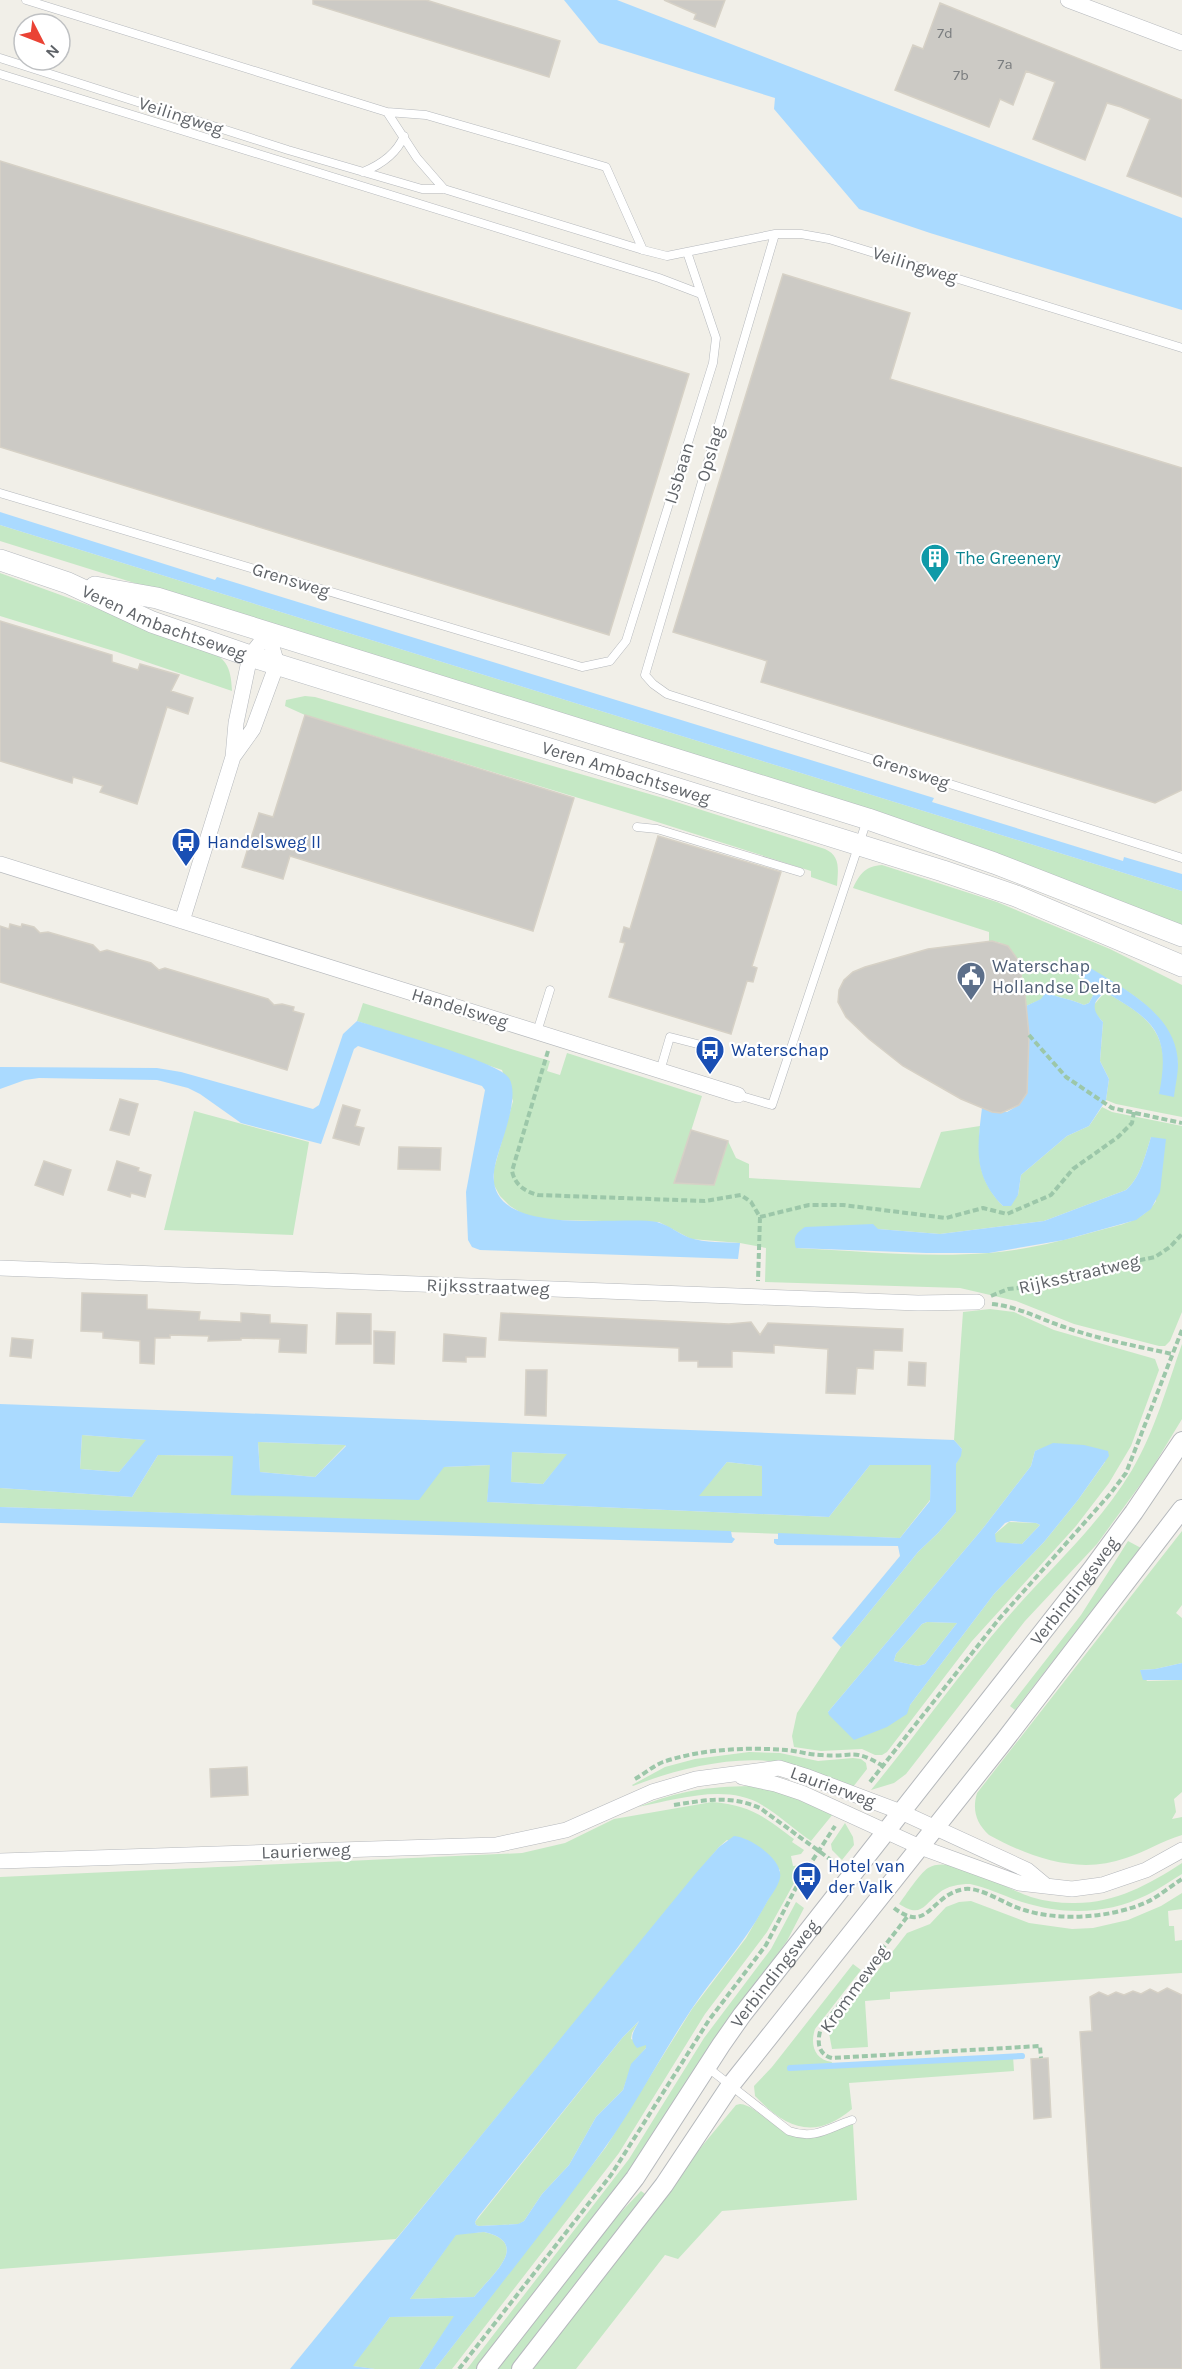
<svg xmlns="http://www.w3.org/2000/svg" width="1182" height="2369" font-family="Karla,sans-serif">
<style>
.green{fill:#c5e8c5;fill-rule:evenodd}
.water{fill:#aadaff;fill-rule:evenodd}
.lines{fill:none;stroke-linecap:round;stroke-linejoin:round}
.stream{stroke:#aadaff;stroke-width:6}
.building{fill:#cccac5;stroke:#d6d1c6;stroke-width:1.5}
.service-casing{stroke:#b5b8bc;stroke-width:9}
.minor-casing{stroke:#b5b8bc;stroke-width:16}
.tertiary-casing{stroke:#b5b8bc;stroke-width:20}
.secondary-casing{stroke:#b6babf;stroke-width:22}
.path{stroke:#9cc7a9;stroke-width:4;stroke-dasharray:6 3;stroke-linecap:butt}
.service{stroke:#fff;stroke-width:8}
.minor{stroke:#fff;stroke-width:15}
.tertiary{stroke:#fff;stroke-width:18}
.secondary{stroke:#fff;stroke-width:21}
.labels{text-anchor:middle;stroke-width:4.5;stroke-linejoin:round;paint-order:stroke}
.number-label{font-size:15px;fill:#7a7d7f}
.street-label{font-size:18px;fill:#5f6368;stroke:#fff}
.culture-label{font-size:18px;fill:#0d838f;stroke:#fff;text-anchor:start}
.transit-label{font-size:18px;fill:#164399;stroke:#fff;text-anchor:start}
.service-label{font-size:18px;fill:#4e5e75;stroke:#fff;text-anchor:start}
</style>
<rect width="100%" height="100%" fill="#f1efe8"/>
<path class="green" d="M0,525L1182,891V928L931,832L0,541Z
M0,573L204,647C226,658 231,666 232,691L117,652L0,616Z
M305,696L315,697L670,800L825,849C841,856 838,870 837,886L811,877V871L651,820L305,715L285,706L286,700Z
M882,865L997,902L1110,949L1182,985V1117L1116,1104L1106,1100L1109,1079L1100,1061L1103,1022L1094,1012L1093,1006L1105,992C1140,1012 1168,1028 1163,1074L1178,1065C1170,1008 1126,991 1082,964L1076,974L1094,985L1096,990L1089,1003L1084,1005C1071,999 1058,998 1046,992L1042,999L1026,1006C1023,980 1022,941 989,941V932L853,888C860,873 866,866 882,865Z
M363,1003L550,1061L547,1071L560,1075L567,1053L702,1096L675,1182L714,1185L728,1141L736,1158L749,1164V1178L920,1188L941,1132L980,1126C977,1159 979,1181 1003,1206L1018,1195L1021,1175L1067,1136L1089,1126L1102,1107L1112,1112L1182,1126V1312L1170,1341L1165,1346H1159L1074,1324L1016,1301L960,1288L765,1282L766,1248L740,1243L691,1239L659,1222L546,1220L523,1214L510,1206L500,1196L494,1185V1169L513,1101L502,1070L357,1021ZM1151,1137L1156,1201C1143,1222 1119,1225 1097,1231C1062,1241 1025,1250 989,1253C925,1258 859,1251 796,1248L878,1229L940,1234L1044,1221L1126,1190C1141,1177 1145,1155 1151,1137Z
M194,1111L309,1142L293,1235L164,1230Z
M990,1309L1014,1312L1054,1330L1155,1359L1159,1370L1131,1446L1109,1483L1076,1526L972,1641L887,1752L882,1755H875L862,1749L821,1751L794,1747L792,1736L797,1713L841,1647L918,1552L938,1533L956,1512V1464L962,1449L954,1440L963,1312ZM1040,1449L1105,1462L1078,1500L1044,1542L994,1594L910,1705L828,1712L984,1527L1031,1466L1035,1451Z
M1182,1344V1419L1151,1470L1097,1544L1025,1621L906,1774L894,1783L871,1790C917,1734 959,1674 1006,1619C1049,1569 1098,1527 1132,1470C1155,1431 1167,1386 1182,1344Z
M82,1435L147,1440L119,1472L80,1469Z
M258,1442L346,1445L315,1477L260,1472Z
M512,1452L568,1454L543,1484L511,1482Z
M158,1455L234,1456L232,1495L444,1467L491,1465L487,1502L829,1517L870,1465H932L930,1500L900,1538L0,1507V1488L132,1497Z
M727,1462L762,1466V1497L698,1496Z
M1009,1522L1036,1523L1040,1525L1022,1544L997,1543L994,1540L995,1534Z
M1182,1531V1605L1176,1613L1182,1618V1663L1155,1669L1140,1670L1147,1681L1182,1680V1792L1174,1799L1176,1812L1172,1819L1182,1817V1835C1162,1841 1145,1852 1126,1858C1079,1875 1031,1858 989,1835C976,1823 972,1810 977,1793Z
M1128,1541L1141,1548L1015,1710L1010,1706L1081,1615Z
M927,1622L957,1623L925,1664L918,1666L894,1661L896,1654L922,1624Z
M749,1752L780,1753L818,1761L853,1758L861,1759L866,1763L867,1769L853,1787C833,1779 813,1770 792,1765C743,1752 679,1768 633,1786L632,1785L665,1767L695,1759Z
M752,1786L779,1792L833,1814L811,1841C795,1830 779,1815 762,1805C726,1783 676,1800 638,1807C682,1790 705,1787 752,1786Z
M712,1802C750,1805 765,1817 794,1839L792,1842L804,1850L801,1854L791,1856L793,1866L804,1865L767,1932L705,2014L619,2153L452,2369H435L606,2147L692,2009L746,1938L777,1884L780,1870L727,1840L719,1847L396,2239L0,2269V1877L522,1853L565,1843L614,1819Z
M845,1823L853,1837L854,1845L842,1860L832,1850L831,1844Z
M1182,1863V1874C1170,1881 1159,1889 1147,1895C1106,1915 1064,1915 1022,1902C1004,1896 988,1888 970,1884C959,1884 947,1886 939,1893C923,1906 921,1918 899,1904C906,1895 919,1874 928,1868C952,1853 1007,1890 1031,1897C1044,1901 1059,1903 1072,1903C1114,1904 1148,1885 1182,1863Z
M1182,1893V1909L1168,1911L1169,1926H1174L1175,1941L1182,1940V1973L890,1992V1999L865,2001L868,2047L832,2049L829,2033L907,1933L930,1924L946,1907L959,1902L971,1901L1029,1923L1072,1929L1093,1928L1128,1920L1161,1906Z
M796,1902L804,1908L787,1941L712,2042L645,2151L479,2369H467L629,2159L704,2038L771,1949Z
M853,1964L861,1970L815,2029C810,2044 814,2060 832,2062L831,2066L1013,2056L1014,2071L849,2083L852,2109C814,2141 786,2128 755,2096L754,2086L772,2067Z
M639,2021L632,2033L631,2039L646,2045V2048L632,2064L623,2090L596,2117L569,2165L542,2194L524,2221L519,2224L479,2226L476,2225L475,2222L623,2037Z
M740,2104C750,2105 757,2112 765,2118C800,2144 814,2139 853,2124L857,2200L722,2211L678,2259L665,2255L576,2369H528L702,2146L736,2105Z
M641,2191L648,2196L513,2369H493L587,2248Z
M484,2232C532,2243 492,2275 474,2297L410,2299L456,2234Z
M455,2316L419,2369H375L352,2366L390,2317Z"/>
<path class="water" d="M564,0H617L1182,218V310L930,233L859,209L774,109L775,98L599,43Z
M0,512L215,580L217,577L934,798L932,802L1123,861L1124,857L1182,874V891L0,525Z
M1082,963C1120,987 1177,1012 1178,1064C1178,1075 1175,1087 1174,1097L1159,1094C1171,1034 1155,1021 1105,992C1091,1003 1092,1010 1103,1022L1100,1061L1109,1079L1106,1100L1089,1126L1067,1136L1021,1175L1018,1195L1011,1206H1003C973,1176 977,1148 982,1108L995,1112H1007L1019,1105L1027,1093L1029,1035L1026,1006L1041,999L1046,992C1058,998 1071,999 1084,1005L1089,1003L1096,990L1094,985L1076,973Z
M357,1021C382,1029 500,1062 509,1078C521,1098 499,1145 495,1166C479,1241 619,1215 657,1222C669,1225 679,1234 690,1238C705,1243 725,1242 740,1243L738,1259L480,1250L472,1247L468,1240L466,1192L485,1090L482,1086L358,1046L354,1049L321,1144L241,1123L200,1094L188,1088L157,1080L39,1078L25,1080L0,1089V1067L157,1068L181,1072L313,1109L319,1105L343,1034Z
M1151,1137L1166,1139L1160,1192L1151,1209L1136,1220L1064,1240L989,1253H926L796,1248C793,1237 795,1234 805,1227L873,1224L878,1229L940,1234L1044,1221L1126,1190C1141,1177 1145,1155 1151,1137Z
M0,1404L954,1440L962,1449L961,1456L956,1464V1512L938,1533L918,1552L841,1647L832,1638L900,1556L898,1546L777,1545L774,1543V1539H778V1533L900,1538L930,1501L931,1465H870L829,1517L487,1502L490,1465L444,1467L419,1500L231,1495L233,1456L158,1455L132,1497L0,1488ZM82,1435L146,1440L119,1472L80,1469ZM258,1442L345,1445L346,1446L315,1477L260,1472ZM512,1452L567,1454L543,1484L511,1482ZM727,1462L762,1466V1496H699Z
M1053,1443L1084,1445L1108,1451L1109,1456L1078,1500L1044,1542L994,1594L910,1705L907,1714L887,1727L854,1740L829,1715L828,1712L984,1527L1031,1466L1035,1451ZM1011,1521L1036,1523L1040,1525L1022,1544L996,1542L995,1534L1005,1523ZM927,1622L957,1623L925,1664L918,1666L894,1661L896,1654L922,1624Z
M0,1507L731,1531L732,1537L735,1539L732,1543L0,1523Z
M1182,1663V1680H1143L1140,1670L1155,1669Z
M734,1836C750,1837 784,1860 780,1878C778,1887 771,1895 767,1902C746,1942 716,1973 691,2010C661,2055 636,2105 604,2149C550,2224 491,2296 435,2369H419L454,2316L390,2317L353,2366L375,2369H290L696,1873L719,1847ZM639,2021C635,2030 627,2037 637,2048L646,2045V2048L631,2064L623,2090L596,2117L569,2165L542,2194L524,2221L518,2224L479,2226L476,2225L475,2222L478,2217L623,2037ZM484,2232C532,2243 492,2275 474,2297L410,2299L456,2235Z"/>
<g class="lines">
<path class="stream" d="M790,2068L1022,2056"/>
</g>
<path class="building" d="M313,0H426L560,41L549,77L313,4Z
M664,0H725L715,27L694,19L696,14Z
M940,3L1182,100V197L1127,176L1150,119L1121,107L1107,103L1085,160L1033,139L1055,82L1026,71L1013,105L1000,99L989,127L895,90L913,45L923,49Z
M0,161L689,374L609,635L0,447Z
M783,274L910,313L890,379L1182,468V790L1155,803L761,682L767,661L673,632Z
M0,621L112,655V662L138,670L140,664L179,675L171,691L193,698L188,714L167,707L137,804L100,792L103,786L73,777L72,783L0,761Z
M305,715L574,798L533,931L290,856L283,879L242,867L259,813L273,817Z
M658,836L781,872L752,966L757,968L753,982L747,981L731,1034L609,997L625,943L620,942L624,927L630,929Z
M10,924L21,927L22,924L34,927L40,933L48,932L93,945L100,952L107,950L151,963L159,970L165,968L268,999L274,1005L282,1004L294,1007L293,1011L304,1014L287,1070L0,982V926L9,929Z
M992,941L1008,946L1018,960L1025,994L1029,1035L1027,1093L1019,1105L1001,1113L992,1112L961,1099L903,1066L869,1039L846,1017L838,1002L839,990L844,980L853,972L865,967L928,949Z
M120,1099L138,1104L129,1135L110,1130Z
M343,1105L360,1110L355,1126L364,1128L359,1145L333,1138Z
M691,1130L728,1141L714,1185L674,1183Z
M399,1147L441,1148L440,1170L398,1169Z
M44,1161L71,1170L63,1195L35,1185Z
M117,1161L139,1168L138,1171L151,1175L145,1197L131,1193L130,1197L108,1190Z
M82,1293L147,1295V1309L200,1312L199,1320L241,1322V1313L270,1315V1323L307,1325L306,1353L279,1352L280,1339L241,1338V1340L208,1341L209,1336L170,1335V1338H155L154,1364L140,1363V1341L103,1338V1332L81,1331Z
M337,1313L371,1314V1344H336Z
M501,1313L729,1324L751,1322L760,1335L768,1323L903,1329L902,1351L874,1350L873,1369L857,1368L855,1394L826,1393L828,1349L774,1345V1353L732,1351V1367H698V1361H679V1348L499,1340Z
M374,1331L395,1332L394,1364L374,1363Z
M444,1334L486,1338L485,1357H466V1362L443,1361Z
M12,1338L33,1340L31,1358L10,1356Z
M909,1362L926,1363L925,1386L908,1385Z
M526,1370H547L546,1416L525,1415Z
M247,1767L248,1795L211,1797L210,1769Z
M1167,1988L1182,1995V2369H1101L1080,2032L1092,2031L1090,1997L1099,1992L1108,1996L1116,1992L1124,1995L1133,1991L1141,1994L1150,1989L1158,1993Z
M1048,2058L1051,2117L1034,2119L1031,2059Z"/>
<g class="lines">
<g class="service-casing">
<path id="service" d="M26,0L387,112L417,158L444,189
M0,58L288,150L422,189H444L643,250L667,256L775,234H801L829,239L1182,348
M0,74L659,278L701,294
M387,112L426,115L606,167L643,250
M363,172C380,165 397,153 404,136
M775,234L645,675L653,684L667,694L1182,858
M0,493L582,667L610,661L626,641L713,363L716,338L687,252
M637,827L657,829L800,872
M537,1032L550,990
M660,1071L670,1037L705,1046
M738,1095L772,1105L867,820
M707,2067L789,2131C815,2140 828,2128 852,2120"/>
</g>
<g class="minor-casing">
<path id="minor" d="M1068,0L1182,43
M233,757L253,729L277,664L268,633
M0,864L738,1095
M182,921L233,757L236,723L250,656L268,633
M0,1268L918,1303L977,1302
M742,1777L775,1784L802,1793L920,1847L1019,1883L1072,1889L1102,1885L1146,1870L1182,1850
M0,1861L496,1845L566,1830L652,1792L696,1779L779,1768L808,1777L901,1812L1027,1870L1045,1885"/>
</g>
<g class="tertiary-casing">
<g id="tertiary">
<path id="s1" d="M486,2369L635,2178L721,2045L742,2015L1092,1569L1134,1512L1182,1441"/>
<path d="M521,2369L664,2185L730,2086L1004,1741L1182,1509"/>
</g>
</g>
<g class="secondary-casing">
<g id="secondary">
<path id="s2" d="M0,560L68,583L152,622L250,656L943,871L1016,896L1182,966"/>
<path d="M95,587L157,598L868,819L994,863L1182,936"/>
</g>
</g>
<path class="path" d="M1029,1035L1066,1077L1112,1108L1182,1123
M548,1051L512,1171C515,1185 524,1191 538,1195L705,1201L741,1195L751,1202L760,1217L758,1281
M760,1217L809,1205H843L946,1218L983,1208L1007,1214L1051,1195L1073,1169L1118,1137L1132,1123L1134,1112
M991,1296L1008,1289L1028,1287L1089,1271L1155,1257L1170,1247L1182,1234
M992,1304C1020,1307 1042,1320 1067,1328C1102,1340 1137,1346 1172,1354
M635,1779C644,1774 653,1766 663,1762C701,1749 746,1747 786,1750C798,1751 810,1755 822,1755C853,1758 852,1747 883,1766
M870,1782L999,1619L1110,1494L1126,1473L1182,1330
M674,1805C705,1800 731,1795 760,1808L838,1865
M894,1908C929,1935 930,1894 965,1889C981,1887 1005,1904 1021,1909C1059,1922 1111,1918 1147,1902C1159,1896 1171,1886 1182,1879
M907,1917L821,2028C817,2041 817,2054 832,2058L1040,2046L1041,2058
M459,2369L611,2175L709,2020L766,1945L801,1878L835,1826"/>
<use href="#service" class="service"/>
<use href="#minor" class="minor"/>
<use href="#tertiary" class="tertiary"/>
<use href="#secondary" class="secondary"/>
</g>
<defs>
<g id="building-pin" transform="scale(1.5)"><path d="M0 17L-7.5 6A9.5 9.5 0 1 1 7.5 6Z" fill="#0f9aa8" stroke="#fff"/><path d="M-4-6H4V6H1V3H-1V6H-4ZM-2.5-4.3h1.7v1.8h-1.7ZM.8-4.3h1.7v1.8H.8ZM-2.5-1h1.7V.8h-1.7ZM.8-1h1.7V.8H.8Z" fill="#fff"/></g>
<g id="bus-pin" transform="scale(1.5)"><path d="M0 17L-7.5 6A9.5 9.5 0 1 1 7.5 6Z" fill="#1a4fb4" stroke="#fff"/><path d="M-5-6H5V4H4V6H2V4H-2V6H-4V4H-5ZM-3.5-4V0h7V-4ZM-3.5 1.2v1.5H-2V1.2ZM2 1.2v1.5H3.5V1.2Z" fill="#fff"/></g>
<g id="civic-pin" transform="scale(1.5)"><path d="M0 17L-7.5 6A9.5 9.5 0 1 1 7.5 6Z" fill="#5c6f8a" stroke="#fff"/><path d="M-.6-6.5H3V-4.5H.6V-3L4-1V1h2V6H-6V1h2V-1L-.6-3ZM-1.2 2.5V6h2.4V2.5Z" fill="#fff"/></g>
</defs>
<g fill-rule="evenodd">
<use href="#building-pin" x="935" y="558"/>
<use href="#bus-pin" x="186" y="842"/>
<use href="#civic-pin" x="971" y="976"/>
<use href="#bus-pin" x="710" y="1050"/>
<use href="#bus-pin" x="807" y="1876"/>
</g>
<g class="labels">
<g class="number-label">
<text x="945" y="38">7d</text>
<text x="1005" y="69">7a</text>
<text x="961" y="80">7b</text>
</g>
<g class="street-label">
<text transform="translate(181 116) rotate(18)" y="6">Veilingweg</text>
<text transform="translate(915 265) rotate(17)" y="6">Veilingweg</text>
<text transform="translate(710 454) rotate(-74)" y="6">Opslag</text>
<text transform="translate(679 473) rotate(-73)" y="6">IJsbaan</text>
<text transform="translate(291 580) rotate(17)" y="6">Grensweg</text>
<text dy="6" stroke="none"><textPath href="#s2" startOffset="176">Veren Ambachtseweg</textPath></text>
<text transform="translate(911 771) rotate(18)" y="6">Grensweg</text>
<text dy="6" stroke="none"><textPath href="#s2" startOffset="662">Veren Ambachtseweg</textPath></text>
<text transform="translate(460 1008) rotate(17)" y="6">Handelsweg</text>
<text transform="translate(1079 1274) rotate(-13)" y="6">Rijksstraatweg</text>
<text transform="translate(488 1287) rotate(2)" y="6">Rijksstraatweg</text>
<text dy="6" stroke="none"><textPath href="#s1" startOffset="976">Verbindingsweg</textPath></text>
<text transform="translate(833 1787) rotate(20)" y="6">Laurierweg</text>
<text transform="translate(306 1851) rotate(-2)" y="6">Laurierweg</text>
<text dy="6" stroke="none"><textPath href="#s1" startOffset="490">Verbindingsweg</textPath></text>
<text transform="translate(854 1989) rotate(-54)" y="6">Krommeweg</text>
</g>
<g class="culture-label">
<text x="956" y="564">The Greenery</text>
</g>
<g class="transit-label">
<text x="207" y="848">Handelsweg II</text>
<text x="731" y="1056">Waterschap</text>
<text x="828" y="1872">Hotel van<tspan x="828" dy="21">der Valk</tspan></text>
</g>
<g class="service-label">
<text x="992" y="972">Waterschap<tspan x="992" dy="21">Hollandse Delta</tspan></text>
</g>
</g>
<g transform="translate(42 42) rotate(132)"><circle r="28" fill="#ffffff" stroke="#bfc1c3" stroke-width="1.5"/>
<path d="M0-4.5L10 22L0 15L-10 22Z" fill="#ea4335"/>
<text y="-9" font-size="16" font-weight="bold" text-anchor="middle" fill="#5f6368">N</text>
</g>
</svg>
